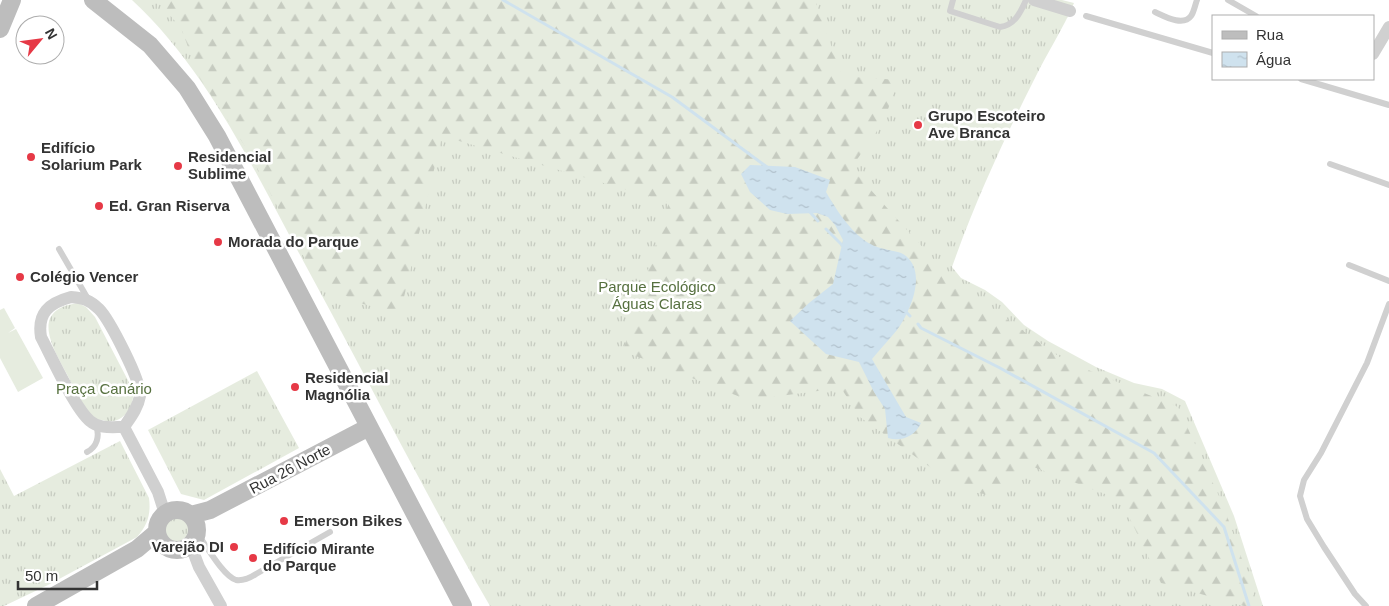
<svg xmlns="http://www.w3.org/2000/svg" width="1389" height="606" font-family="Helvetica,sans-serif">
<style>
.grass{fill:url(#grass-tufts)}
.forest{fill:url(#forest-firs)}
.pitch{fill:#e6ecdf}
.water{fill:url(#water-ripples)}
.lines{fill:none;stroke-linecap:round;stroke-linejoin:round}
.stream{stroke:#cfe2ee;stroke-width:3}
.lane{stroke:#d0d0d0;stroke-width:6}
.street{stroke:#d0d0d0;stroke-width:12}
.secondary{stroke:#bdbdbd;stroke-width:18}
.poi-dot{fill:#e63946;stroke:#fff;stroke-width:2}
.labels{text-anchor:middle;stroke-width:5;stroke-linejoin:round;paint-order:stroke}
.poi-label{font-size:15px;font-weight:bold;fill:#333;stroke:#fff;text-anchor:start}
.park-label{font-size:15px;fill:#56703f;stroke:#fff}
.street-label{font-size:15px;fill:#333;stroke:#fff}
</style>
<defs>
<pattern id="grass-tufts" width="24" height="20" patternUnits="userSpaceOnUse" patternTransform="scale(1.25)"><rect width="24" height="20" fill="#e6ecdf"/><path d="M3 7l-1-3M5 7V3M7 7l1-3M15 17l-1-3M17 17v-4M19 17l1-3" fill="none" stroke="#c6cbc0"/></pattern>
<pattern id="forest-firs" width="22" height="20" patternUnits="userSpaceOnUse" patternTransform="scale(1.25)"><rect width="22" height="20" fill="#e6ecdf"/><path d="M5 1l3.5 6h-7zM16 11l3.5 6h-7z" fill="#c6cbc0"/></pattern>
<pattern id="water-ripples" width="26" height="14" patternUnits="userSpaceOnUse" patternTransform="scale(1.25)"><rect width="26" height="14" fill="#cfe2ee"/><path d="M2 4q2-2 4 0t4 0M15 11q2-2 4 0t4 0" fill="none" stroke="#b2c2cd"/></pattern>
</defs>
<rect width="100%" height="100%" fill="#fff"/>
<path class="grass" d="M132,0H1062L1074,3C1063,29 1047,53 1035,78C1004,139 975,202 952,267L961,278L985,290L1002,302L1024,325L1048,341L1096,367L1134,383L1162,389L1185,401L1234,516L1263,606H490C421,487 360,364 294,244C248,158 204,67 132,0Z
M78,303L86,307L95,317L133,390C135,408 122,426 102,420C99,420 94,419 91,417C83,410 75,390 70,380C57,354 25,310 78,303Z
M257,371L299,448L204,500L181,494L148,430Z
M120,441L149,498C151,513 148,525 137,537L48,585L4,606H0V469L14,496Z
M164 531a17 17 0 1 1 34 0a17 17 0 1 1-34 0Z"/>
<path class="forest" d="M157,0H815L842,76L898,80L884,121L851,168L954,282L1064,360L1178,407L1224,507L1258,606H1244L1161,583L1121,500L1023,463L995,496L962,490L860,417L841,388L748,400L623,351L669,202L442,136L400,314L356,302L314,276L247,149L200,79L181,28Z"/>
<path class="pitch" d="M4,308L15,328L8,333L16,329L43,378L18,392L0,358V310Z"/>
<path class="water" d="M750,165L795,167L830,180L826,192C836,209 847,227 864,240C869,244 878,248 885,249C891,251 898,251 903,254C929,270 910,312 897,330C889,340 880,349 872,359L906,417L921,423C915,436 902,442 888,438L885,409L874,392L859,362L826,354L790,321L809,303L833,284L843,240L835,225L828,217L817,213L787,214L770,210L750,192L741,174Z"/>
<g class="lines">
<path class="stream" d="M503,0L672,97L767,167
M809,211L818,221
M826,229L844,247
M904,310L910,316
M918,324L921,328L1000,368L1154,453L1224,527L1249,606"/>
<path class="lane" d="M953,0L950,11L1000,27C1015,25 1020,13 1026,0
M1228,0L1256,16
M1155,12C1164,16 1183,27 1191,16C1194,12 1195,5 1197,0
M1086,16L1213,53
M1301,79L1389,105
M1330,164L1389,185
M59,249L88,299
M1349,265L1389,281
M87,452C97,447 100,436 96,426
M197,533C206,545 223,576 236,580C243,581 250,578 256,574L330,532
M1366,606L1355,594L1324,547L1307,519L1300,496L1304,480L1321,453L1367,363L1389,304"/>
<path class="street" d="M1034,0L1070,11
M1373,54L1389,27
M71,297C83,298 90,300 99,309C109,319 142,382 140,396C138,408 130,418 124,427C112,427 99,429 90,421C75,409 51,356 41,337C37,313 49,303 71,297Z
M124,427L158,492L165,514
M191,546L199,567L221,606"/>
<path class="secondary" d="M93,0L150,45L187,88L217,136L463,606
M0,29L12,0
M157 530a20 20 0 1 1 40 0a20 20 0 1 1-40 0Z
M191,515L210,510L369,427
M36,606L137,549L157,532"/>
</g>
<g class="poi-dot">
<circle cx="918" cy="125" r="5"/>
<circle cx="31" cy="157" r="5"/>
<circle cx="178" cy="166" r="5"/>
<circle cx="99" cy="206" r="5"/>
<circle cx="218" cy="242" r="5"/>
<circle cx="20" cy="277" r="5"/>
<circle cx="295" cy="387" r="5"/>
<circle cx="284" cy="521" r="5"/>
<circle cx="234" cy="547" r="5"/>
<circle cx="253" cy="558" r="5"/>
</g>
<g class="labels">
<g class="poi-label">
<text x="928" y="121">Grupo Escoteiro<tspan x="928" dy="17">Ave Branca</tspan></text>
<text x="41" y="153">Edifício<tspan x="41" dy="17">Solarium Park</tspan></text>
<text x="188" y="162">Residencial<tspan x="188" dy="17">Sublime</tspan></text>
<text x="109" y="211">Ed. Gran Riserva</text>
<text x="228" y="247">Morada do Parque</text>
<text x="30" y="282">Colégio Vencer</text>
<text x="305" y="383">Residencial<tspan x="305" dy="17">Magnólia</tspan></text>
<text x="294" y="526">Emerson Bikes</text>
<text x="224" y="552" text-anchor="end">Varejão DI</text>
<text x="263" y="554">Edifício Mirante<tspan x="263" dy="17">do Parque</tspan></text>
</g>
<g class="park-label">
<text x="657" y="292">Parque Ecológico<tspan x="657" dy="17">Águas Claras</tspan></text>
<text x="104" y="394">Praça Canário</text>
</g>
<g class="street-label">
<text transform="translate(290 469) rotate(-28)" y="5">Rua 26 Norte</text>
</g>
</g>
<rect x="1212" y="15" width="162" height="65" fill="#ffffff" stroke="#adadad"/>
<rect x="1222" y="31" width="25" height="8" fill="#bdbdbd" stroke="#adadad"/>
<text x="1256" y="40" font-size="15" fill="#333333">Rua</text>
<rect x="1222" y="52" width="25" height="15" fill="url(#water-ripples)" stroke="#adadad"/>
<text x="1256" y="65" font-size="15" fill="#333333">Água</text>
<g transform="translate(40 40) rotate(61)"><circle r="24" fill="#ffffff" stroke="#adadad"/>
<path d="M0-4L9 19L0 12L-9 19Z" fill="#e63946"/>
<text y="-8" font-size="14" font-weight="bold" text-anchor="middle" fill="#333333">N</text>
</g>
<path d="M18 581v8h79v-8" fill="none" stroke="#333333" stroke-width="2.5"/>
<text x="25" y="581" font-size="15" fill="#333333" stroke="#ffffff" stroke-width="4" paint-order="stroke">50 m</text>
</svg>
